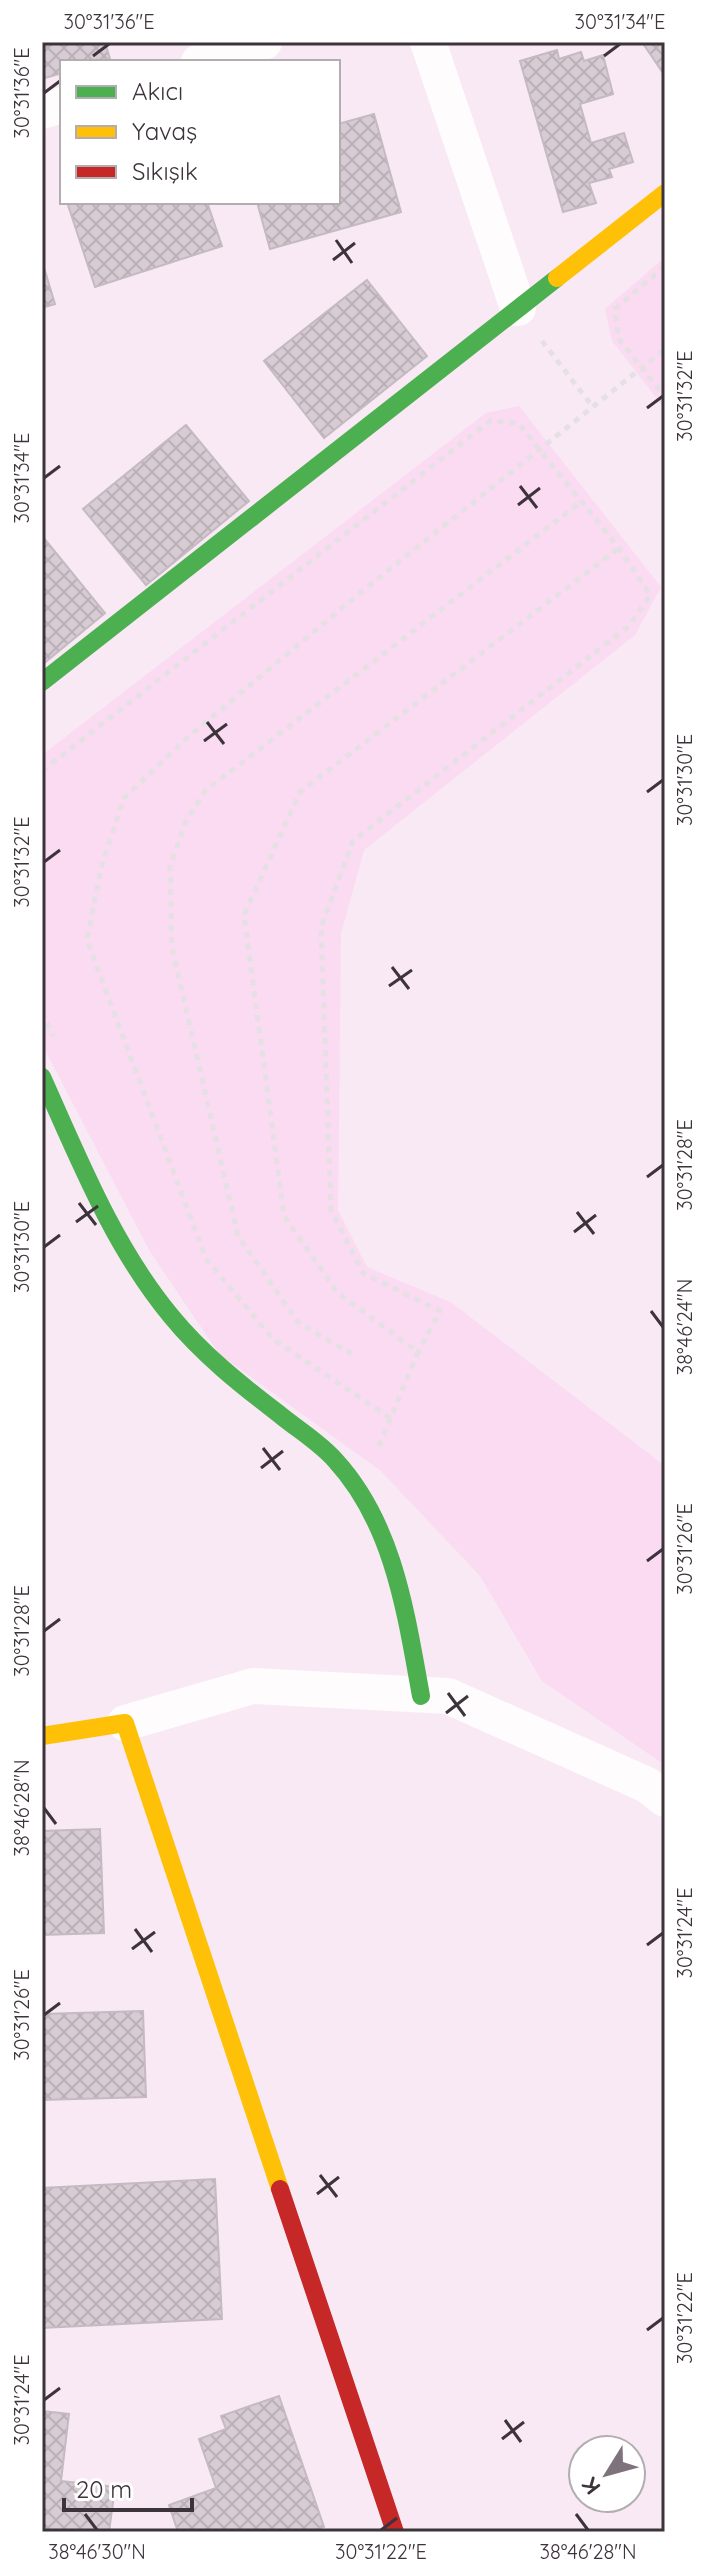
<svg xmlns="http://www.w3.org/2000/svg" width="707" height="2574" font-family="Quicksand,sans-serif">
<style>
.park{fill:#fadbf2}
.building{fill:url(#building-cross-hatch);stroke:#c5bac2;stroke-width:2}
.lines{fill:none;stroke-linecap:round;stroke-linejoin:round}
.path{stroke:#e4e0e3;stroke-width:5;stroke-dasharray:6 6;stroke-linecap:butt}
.street{stroke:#fefcfd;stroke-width:36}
.fast{stroke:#4caf50;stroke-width:18}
.slow{stroke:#ffc107;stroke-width:18}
.jam{stroke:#c62828;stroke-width:18}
.ticks{fill:none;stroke:#3d333b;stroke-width:3}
.neatline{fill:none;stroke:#3d333b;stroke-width:3}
.ticks-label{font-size:20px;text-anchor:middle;fill:#3d333b}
</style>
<defs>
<pattern id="building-cross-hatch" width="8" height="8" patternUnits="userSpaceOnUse" patternTransform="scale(2)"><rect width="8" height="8" fill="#d8ccd4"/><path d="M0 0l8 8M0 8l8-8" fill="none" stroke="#bab0b7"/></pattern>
</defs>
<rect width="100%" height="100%" fill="#f8e9f4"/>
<path class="park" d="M665,257V409L612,341L605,309Z
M519,406L661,587L635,635L364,850L341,934L338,1210L367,1267L452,1303L665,1466V1765L542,1681L480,1576L381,1471L219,1354L149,1250L42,1044V755L486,413Z"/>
<path class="building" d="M42,42H105L110,59L62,62V73L42,79Z
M642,42H665V76Z
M557,50L559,59L581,52L584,61L603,55L613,94L580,104L591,143L624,133L633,162L609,169L612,177L589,183L596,203L563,212L520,61Z
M374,114L401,212L270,249L257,202H338V124Z
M67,202H207L222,246L95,287Z
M42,261L55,304L42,308Z
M367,280L427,356L324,438L264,361Z
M186,425L249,501L146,585L83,509Z
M43,537L105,613L42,665V538Z
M100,1829L104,1933L42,1935V1831Z
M143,2011L146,2097L42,2100V2014Z
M215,2179L222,2319L42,2328V2188Z
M279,2396L324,2527L310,2532H178L169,2505L216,2488L199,2439L226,2429L221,2416Z
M42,2411L69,2414L61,2481L115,2487L109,2532H42Z"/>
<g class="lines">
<path class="path" d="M665,266L615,309L618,338L665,397
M542,341L593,407
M42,771L490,421L518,423L619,548L650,595L629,626L353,841L321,927L331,1210L363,1273L440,1311L418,1352
M42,1012L53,1036
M352,1354L298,1322L238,1236L172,948L170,867L185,823L205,791L581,502
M390,1418L273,1339L206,1259L87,940L101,868L124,798L187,738L360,593L665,349
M379,1446L418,1352L338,1293L284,1216L244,915L300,792L619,548"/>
<path class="street" d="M428,42L518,308
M199,62L264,42
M42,111L62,105
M125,1723L253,1686L448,1696L647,1785L665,1799"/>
<path class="fast" d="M42,682L557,278
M42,1077C79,1159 113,1246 171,1316C202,1354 241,1385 279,1414C297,1429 319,1442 335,1460C394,1524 406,1614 421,1696"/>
<path class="slow" d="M557,278L665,193
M42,1736L125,1723L280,2189"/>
<path class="jam" d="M280,2189L395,2532"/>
</g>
<path class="ticks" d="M93,56L109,44M604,56L620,44M44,93L60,81M336,240L352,263M333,260L355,243M647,408L663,396M44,478L60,466M520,486L537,508M518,505L540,488M207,722L224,744M204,741L227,724M647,792L663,780M44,862L60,850M392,967L409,989M389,986L412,970M647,1177L663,1165M79,1203L96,1225M577,1212L594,1234M76,1222L98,1206M574,1232L596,1215M44,1247L60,1235M651,1311L663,1327M263,1448L280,1470M261,1468L283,1451M647,1561L663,1549M44,1631L60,1619M448,1693L465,1716M446,1713L468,1696M44,1808L56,1824M135,1929L152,1952M647,1945L663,1933M132,1949L155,1932M44,2015L60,2003M320,2175L337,2197M317,2194L339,2177M647,2330L663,2318M44,2400L60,2388M505,2420L521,2442M502,2439L524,2422M85,2514L97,2530M576,2514L588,2530M381,2530L397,2518"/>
<rect width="707" height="2574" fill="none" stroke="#ffffff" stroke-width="88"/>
<rect x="60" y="60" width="280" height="144" fill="#ffffff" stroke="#b1adb1" stroke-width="2"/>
<rect x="76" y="86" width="40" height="12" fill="#4caf50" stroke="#b1adb1" stroke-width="2"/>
<text x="132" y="100" font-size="24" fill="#3d333b">Akıcı</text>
<rect x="76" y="126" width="40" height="12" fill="#ffc107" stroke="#b1adb1" stroke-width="2"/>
<text x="132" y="140" font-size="24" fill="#3d333b">Yavaş</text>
<rect x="76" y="166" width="40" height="12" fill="#c62828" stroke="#b1adb1" stroke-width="2"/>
<text x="132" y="180" font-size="24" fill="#3d333b">Sıkışık</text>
<g transform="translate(607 2474) rotate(233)"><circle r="38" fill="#ffffff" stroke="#b1adb1" stroke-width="2"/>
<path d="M0-6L14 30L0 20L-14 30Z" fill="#7e737c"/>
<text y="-12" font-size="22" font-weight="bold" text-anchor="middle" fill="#3d333b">K</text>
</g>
<path d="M64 2498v12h128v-12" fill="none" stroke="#3d333b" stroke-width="4"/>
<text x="76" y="2498" font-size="24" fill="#3d333b" stroke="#ffffff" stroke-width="6" paint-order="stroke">20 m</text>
<rect x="44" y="44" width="619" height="2486" class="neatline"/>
<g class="ticks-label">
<text x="109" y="29">30°31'36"E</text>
<text x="620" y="29">30°31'34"E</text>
<text transform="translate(22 93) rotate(-90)" y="7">30°31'36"E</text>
<text transform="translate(685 396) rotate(-90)" y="7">30°31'32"E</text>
<text transform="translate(22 478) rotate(-90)" y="7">30°31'34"E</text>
<text transform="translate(685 780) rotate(-90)" y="7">30°31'30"E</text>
<text transform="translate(22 862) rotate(-90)" y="7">30°31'32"E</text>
<text transform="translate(685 1165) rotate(-90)" y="7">30°31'28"E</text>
<text transform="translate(22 1247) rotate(-90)" y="7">30°31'30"E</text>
<text transform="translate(685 1327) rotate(-90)" y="7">38°46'24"N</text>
<text transform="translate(685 1549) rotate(-90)" y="7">30°31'26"E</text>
<text transform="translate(22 1631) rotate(-90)" y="7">30°31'28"E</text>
<text transform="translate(22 1808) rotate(-90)" y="7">38°46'28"N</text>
<text transform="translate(685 1933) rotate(-90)" y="7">30°31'24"E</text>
<text transform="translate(22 2015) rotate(-90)" y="7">30°31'26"E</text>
<text transform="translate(685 2318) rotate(-90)" y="7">30°31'22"E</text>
<text transform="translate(22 2400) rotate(-90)" y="7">30°31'24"E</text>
<text x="97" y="2559">38°46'30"N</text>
<text x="381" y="2559">30°31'22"E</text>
<text x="588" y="2559">38°46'28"N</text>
</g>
</svg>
